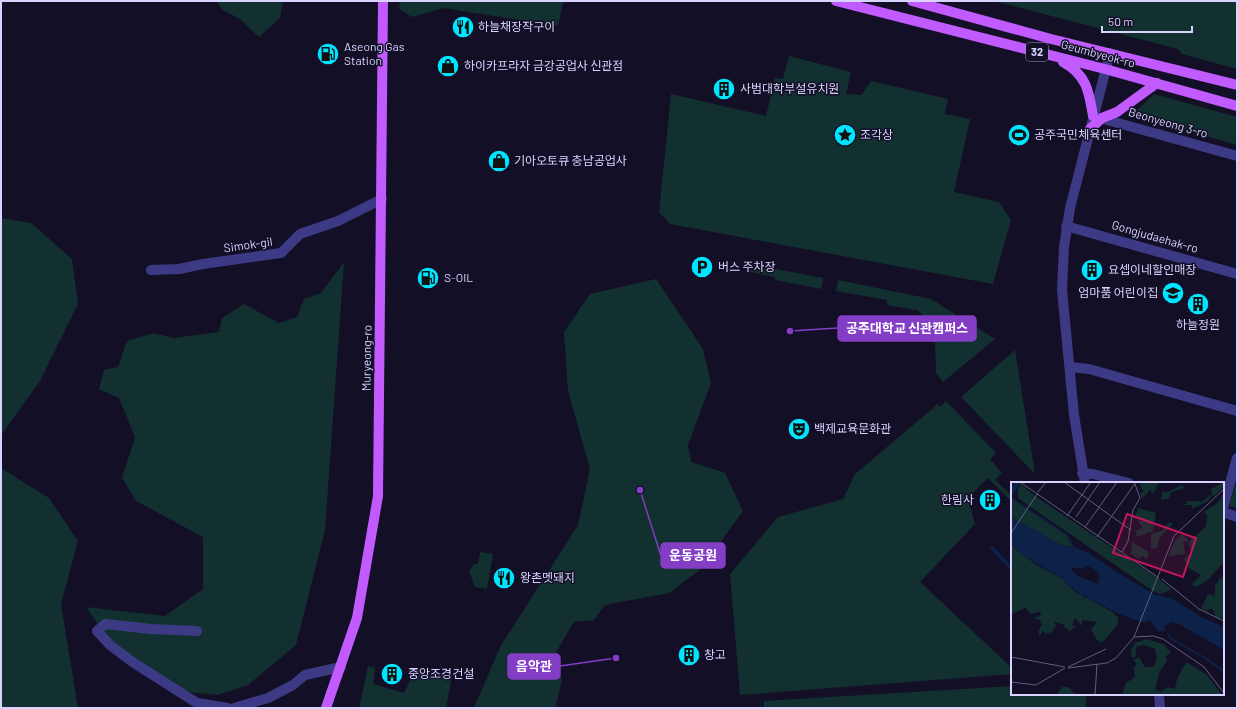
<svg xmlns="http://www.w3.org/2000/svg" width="1238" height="709" font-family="Barlow,'Noto Sans KR',sans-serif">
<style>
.green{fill:#12302f}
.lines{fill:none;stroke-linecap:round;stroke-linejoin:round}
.stream{stroke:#0c2248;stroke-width:3.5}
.minor{stroke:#3d3a85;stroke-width:10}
.major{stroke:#c25bff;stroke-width:10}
.labels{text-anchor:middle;stroke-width:3;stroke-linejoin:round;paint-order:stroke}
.shield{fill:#130f26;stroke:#9e99be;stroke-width:1}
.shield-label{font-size:11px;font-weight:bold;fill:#d9d4ff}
.poi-label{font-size:12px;fill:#d9d4ff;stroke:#130f26;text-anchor:start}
.street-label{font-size:12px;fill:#d9d4ff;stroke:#130f26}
.inset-road{fill:none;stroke:#625e7d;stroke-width:1}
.view{fill:#c2185b;fill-opacity:0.15;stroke:#c2185b;stroke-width:2}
.inset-edge{fill:none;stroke:#d9d4ff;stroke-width:2}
.leader{fill:none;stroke:#843dc5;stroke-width:1.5}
.callout-dot{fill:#843dc5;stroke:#130f26;stroke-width:1.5}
.callout{fill:#843dc5;stroke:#843dc5;stroke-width:1.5}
.callout-label{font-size:13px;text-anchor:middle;font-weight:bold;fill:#fff}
</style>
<rect width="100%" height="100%" fill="#130f26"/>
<path class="green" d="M217,1H283L280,18L259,37L240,19L221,9Z
M400,1H568L563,3L558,26L444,8L412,17L399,9Z
M994,1H1237V69L1182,54L1178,49Z
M789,56L851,72L846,94L861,95L871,81L948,99L945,114L970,119L954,192L999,202L1011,220L993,284L670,224L659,212L671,94L766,116L775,78L783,79Z
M1154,94L1237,117V145L1132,115Z
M1,218L31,223L72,259L78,304L40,381L1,435Z
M344,262L325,530L296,645L248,685L218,695L187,692L110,642L86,607L165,616L203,589V537L136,501L122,478L135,437L119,398L99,389L104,370L118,367L127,341L154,333L174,338L219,332L222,318L244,304L279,323L297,317L304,299L321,293Z
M751,264L823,278L821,289L775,280V277L750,272Z
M656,279L703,349L711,383L688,445L691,462L725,473L743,511L701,569L669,593L605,605L594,620L574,622L555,654L562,680L555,708H474L500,647L578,525L590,469L568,391L564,332L590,294Z
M838,280L931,299L995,339L943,382L936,373L935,337L931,322L917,310L887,305V300L836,291Z
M1015,350L1035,474L961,397Z
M946,401L996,453L990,459L1002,473L995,480L1012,496V502L988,478L968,498L975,524L920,582L1012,668V674L740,695L730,574L778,517L843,499L855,474L938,404L940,407Z
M1,468L49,498L78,541L61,604L78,708H1Z
M1237,480V508L1229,506Z
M480,552L493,554L487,589L475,587L469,571L474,564H478Z
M368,666L375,668L373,684L404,693L414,673L452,675L446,708H359Z
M1012,686V694H1086V708H764V701Z"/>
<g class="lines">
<path class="stream" d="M992,548L1012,569"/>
<path class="minor" d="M1096,117L1237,156
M1066,226L1237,274
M151,270L179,269L203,264L281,253L300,234L338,221L382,199
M1070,367L1089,369L1237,411
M1082,473L1093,474L1129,483
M1085,483L1074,415L1062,290L1064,247L1070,208L1110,53
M1223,508L1237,458
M1223,512L1237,517
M197,631L151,629L105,624L97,631L111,646L134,663L197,703L228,708
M1159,694L1160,708
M234,708L268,698L293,685L305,675L341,667"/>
<path class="major" d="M836,1L1105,69L1237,106
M912,1L1051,39L1237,85
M1063,62C1087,75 1089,92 1093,116
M1090,129L1102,118L1117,112L1157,83
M326,708L357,618L378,496L383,1"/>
</g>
<defs>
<g id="restaurant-disc" transform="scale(1.15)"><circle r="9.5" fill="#00e5ff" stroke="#130f26"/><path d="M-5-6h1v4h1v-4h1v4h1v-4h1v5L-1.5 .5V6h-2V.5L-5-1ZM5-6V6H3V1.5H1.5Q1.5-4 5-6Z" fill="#111"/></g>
<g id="fuel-disc" transform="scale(1.15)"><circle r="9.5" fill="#00e5ff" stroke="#130f26"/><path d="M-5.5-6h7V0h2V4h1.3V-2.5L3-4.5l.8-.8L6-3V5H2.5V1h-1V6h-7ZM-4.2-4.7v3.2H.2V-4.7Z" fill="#111"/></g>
<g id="shop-disc" transform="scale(1.15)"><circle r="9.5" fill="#00e5ff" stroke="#130f26"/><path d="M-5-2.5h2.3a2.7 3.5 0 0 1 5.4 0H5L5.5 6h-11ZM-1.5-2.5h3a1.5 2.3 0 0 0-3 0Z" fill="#111"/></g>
<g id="building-disc" transform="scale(1.15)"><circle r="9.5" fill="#00e5ff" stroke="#130f26"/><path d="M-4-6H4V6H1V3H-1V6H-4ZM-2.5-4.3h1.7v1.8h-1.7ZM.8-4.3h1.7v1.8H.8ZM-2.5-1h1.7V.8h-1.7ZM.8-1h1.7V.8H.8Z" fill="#111"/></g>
<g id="sight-disc" transform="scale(1.15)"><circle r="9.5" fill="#00e5ff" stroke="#130f26"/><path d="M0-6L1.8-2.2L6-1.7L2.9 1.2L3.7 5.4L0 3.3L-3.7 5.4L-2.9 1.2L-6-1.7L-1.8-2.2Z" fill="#111"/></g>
<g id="stadium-disc" transform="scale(1.15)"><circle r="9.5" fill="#00e5ff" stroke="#130f26"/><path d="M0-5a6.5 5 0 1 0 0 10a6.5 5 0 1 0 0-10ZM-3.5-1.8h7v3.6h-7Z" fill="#111"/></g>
<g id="parking-disc" transform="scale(1.15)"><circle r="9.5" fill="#00e5ff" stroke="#130f26"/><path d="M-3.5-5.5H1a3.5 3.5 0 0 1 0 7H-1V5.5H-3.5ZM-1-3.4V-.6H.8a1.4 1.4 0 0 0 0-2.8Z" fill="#111"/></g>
<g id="school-disc" transform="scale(1.15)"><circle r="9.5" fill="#00e5ff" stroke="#130f26"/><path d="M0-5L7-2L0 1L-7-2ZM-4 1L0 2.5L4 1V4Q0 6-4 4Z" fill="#111"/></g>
<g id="theatre-disc" transform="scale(1.15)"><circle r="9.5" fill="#00e5ff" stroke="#130f26"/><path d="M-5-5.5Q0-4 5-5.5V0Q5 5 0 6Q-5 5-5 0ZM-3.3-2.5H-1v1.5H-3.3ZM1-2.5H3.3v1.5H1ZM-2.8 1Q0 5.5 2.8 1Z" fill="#111"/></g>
</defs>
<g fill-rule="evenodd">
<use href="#restaurant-disc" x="463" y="27"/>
<use href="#fuel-disc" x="328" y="54"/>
<use href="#shop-disc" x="448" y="66"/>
<use href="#building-disc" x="724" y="89"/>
<use href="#sight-disc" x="845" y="135"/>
<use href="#stadium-disc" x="1019" y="135"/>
<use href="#shop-disc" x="499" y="161"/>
<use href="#parking-disc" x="702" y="267"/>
<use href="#building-disc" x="1092" y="270"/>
<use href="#fuel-disc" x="428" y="278"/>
<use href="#school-disc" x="1173" y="293"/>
<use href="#building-disc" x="1198" y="304"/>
<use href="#theatre-disc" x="799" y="429"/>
<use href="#building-disc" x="990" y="500"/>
<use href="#restaurant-disc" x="504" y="578"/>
<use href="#building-disc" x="689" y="655"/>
<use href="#building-disc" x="392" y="674"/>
</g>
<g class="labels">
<rect class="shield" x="1026" y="43" width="22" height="18" rx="3"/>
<g class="shield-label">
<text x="1037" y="56">32</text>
</g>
<g class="poi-label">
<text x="478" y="31">하늘채장작구이</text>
<text x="344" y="51">Aseong Gas<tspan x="344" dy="14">Station</tspan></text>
<text x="464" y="70">하이카프라자 금강공업사 신관점</text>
<text x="740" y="93">사범대학부설유치원</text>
<text x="860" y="139">조각상</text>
<text x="1034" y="139">공주국민체육센터</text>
<text x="514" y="165">기아오토큐 충남공업사</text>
<text x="718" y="271">버스 주차장</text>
<text x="1108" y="274">요셉이네할인매장</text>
<text x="444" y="282">S-OIL</text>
<text x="1158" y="297" text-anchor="end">엄마품 어린이집</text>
<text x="1198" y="329" text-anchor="middle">하늘정원</text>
<text x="814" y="433">백제교육문화관</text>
<text x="974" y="504" text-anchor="end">한림사</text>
<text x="520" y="582">왕촌멧돼지</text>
<text x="704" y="659">창고</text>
<text x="408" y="678">중앙조경건설</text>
</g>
<g class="street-label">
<text transform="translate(1098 54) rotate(15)" y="4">Geumbyeok-ro</text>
<text transform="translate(1168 123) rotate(16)" y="4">Beonyeong 3-ro</text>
<text transform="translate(1155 237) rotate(16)" y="4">Gongjudaehak-ro</text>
<text transform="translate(248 245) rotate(-8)" y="4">Simok-gil</text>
<text transform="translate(367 358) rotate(-89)" y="4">Muryeong-ro</text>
</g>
</g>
<g transform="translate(1011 482)">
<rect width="213" height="213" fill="#130f26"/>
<path d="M130,0H151L153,5L152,2L147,1L143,11H140V7L130,17V10H133L129,4ZM213,0V5L202,15V12L197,19L181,27V23H171L176,22V19H186L187,17V20L192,19L201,12L200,7ZM10,2L24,14L145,95L160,106L158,109L149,112L142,109L8,17L6,9ZM170,3L174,6L160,10L158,16L150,18L151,10H157ZM213,9V80L196,99L184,105L181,102L190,93L179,87L173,77L181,70L178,64L181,54H185L195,44L196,33L193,30L208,20ZM0,16L55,53L62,65L50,63L0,35ZM127,26L145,31L142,49L126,55L124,47L126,49L131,45L127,38L135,40L124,36ZM158,40L162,42L149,55L146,66L140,67V52L151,49ZM171,52L179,60L172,59L174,72L157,74L164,59ZM121,60L138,70L136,77L131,74L128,77L120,72ZM0,63L24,82L53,98L65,111L73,114L71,118L74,115L103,131L107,136V142L91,161L85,157L80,147L86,140L71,138V144L64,136L61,144H65L58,150L57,146H53L54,143L43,140L45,144L41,150L35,152L32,149L28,154L27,149L31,143L28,137L25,138L24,136L30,133L29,130L20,132L15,128L16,125L0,132ZM210,95L213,97V137L205,135L201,126L195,129L190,126L197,112L204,114V104ZM136,157L152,162L160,170L155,174L156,179L149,189L144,207L150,210L156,205L164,207L166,197L175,180L195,192L211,213H111L115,201L124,195L123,185L126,182L122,178L128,175L134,185H142L146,177L144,167L133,163L126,164L124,176L121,175L120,168L124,161ZM51,205H58L64,213H46Z" fill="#12302f"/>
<path d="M4,0H10L0,15L41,42L55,52L58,55L63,65L78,71L80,69L79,72L104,89L143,112L160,116L192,136L213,145V168L168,142L161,140L152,145L162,157L196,176L213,188V191L194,177L159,157L155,149H147L139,138L133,141L106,131L67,111L53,98L12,73L0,61V35L50,63L62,65L55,53L0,16V5ZM74,83L83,87L89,94L87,102L67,94L58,85L72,87Z" fill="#0c2248" fill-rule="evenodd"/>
<path class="inset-road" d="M9,0L148,96M53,0L100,34M27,10L35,0M56,34L80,0M100,34L120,48M65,35L89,0M74,45L106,0M0,51L27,11M86,55L125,0M111,70L117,59L122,28L129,16L124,2M151,97L188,127L213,139M0,137V172M123,155L142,154L152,157L193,185L213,211M0,175L54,185M57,185L95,167M57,186L96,181L105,176L123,155L163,54L213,7M0,200L25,203L54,186M84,213L86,182"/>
<path class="view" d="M116,32L185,56L172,95L102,71Z"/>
<rect width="213" height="213" class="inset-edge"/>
</g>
<path class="leader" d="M790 331L838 328M640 490L661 556M616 658L560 666"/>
<g class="callout-dot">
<circle cx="790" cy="331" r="4"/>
<circle cx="640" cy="490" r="4"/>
<circle cx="616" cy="658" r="4"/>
</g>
<g class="callout">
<rect x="838" y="316" width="138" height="25" rx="4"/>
<rect x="661" y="543" width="64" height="25" rx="4"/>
<rect x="508" y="654" width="52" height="25" rx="4"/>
</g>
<g class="callout-label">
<text x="907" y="333">공주대학교 신관캠퍼스</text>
<text x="693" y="560">운동공원</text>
<text x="534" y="671">음악관</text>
</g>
<rect width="1238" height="709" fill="none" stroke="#d9d4ff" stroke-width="4"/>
<path d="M1102 26v6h90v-6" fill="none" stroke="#d9d4ff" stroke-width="2"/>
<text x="1108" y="26" font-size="12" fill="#d9d4ff" stroke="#130f26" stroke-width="3" paint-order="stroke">50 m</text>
</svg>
